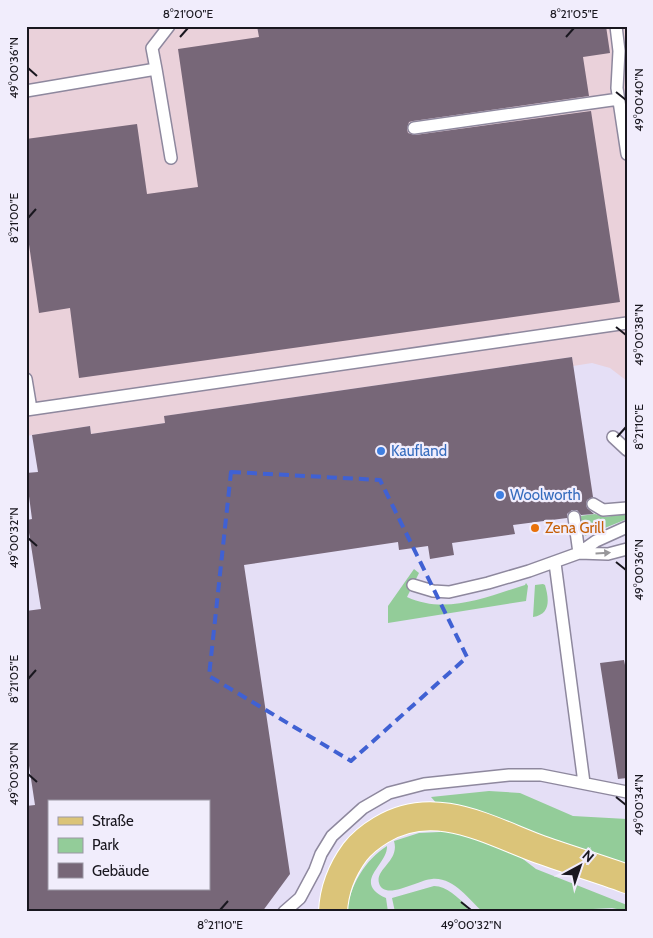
<svg xmlns="http://www.w3.org/2000/svg" width="653" height="938" font-family="Cabin,sans-serif">
<style>
.industrial{fill:#ead1da}
.green{fill:#93cc99}
.building{fill:#776778;fill-rule:evenodd}
.lines{fill:none;stroke-linecap:round;stroke-linejoin:round}
.lane-casing{stroke:#8e889e;stroke-width:14}
.primary-casing{stroke:#fff;stroke-width:30}
.lane{stroke:#fff;stroke-width:11}
.primary{stroke:#dbc479;stroke-width:28}
.oneway{fill:#98979a}
.marked{fill:none;stroke:#4061d3;stroke-width:4;stroke-dasharray:10 6;stroke-linejoin:round}
.ticks{fill:none;stroke:#19171f;stroke-width:2}
.shop-dot{fill:#3f7fe0;stroke:#f1edfc;stroke-width:2}
.food-dot{fill:#e8710a;stroke:#f1edfc;stroke-width:2}
.labels{text-anchor:middle;stroke-width:4.5;stroke-linejoin:round;paint-order:stroke}
.shop-label{font-size:15px;fill:#366cbe;stroke:#f1edfc;text-anchor:start}
.food-label{font-size:15px;fill:#c56008;stroke:#f1edfc;text-anchor:start}
.neatline{fill:none;stroke:#19171f;stroke-width:2}
.ticks-label{font-size:12px;text-anchor:middle;fill:#19171f}
</style>
<rect width="100%" height="100%" fill="#e5dff6"/>
<path class="industrial" d="M26,26H627V381L610,368L592,363L573,366L572,357L165,416V423L91,434L90,426L26,436Z"/>
<path class="green" d="M595,514L604,517L627,514V519L585,536L580,516Z
M414,569L419,573L407,597C446,615 486,597 525,585L526,583L528,586L526,601L388,623V606Z
M543,584L545,585C549,599 551,614 533,617L535,585Z
M489,791L520,793L573,816L627,819V871L438,805L431,797Z
M440,828L460,831L519,856L536,869L627,905V911L612,908L536,912H483C468,899 454,877 432,879C420,879 384,902 379,883C375,869 400,861 394,841L419,833L440,832Z
M387,846C388,865 351,882 386,898L388,912H347C350,885 365,860 387,846Z
M434,886C447,886 458,898 467,906L468,912H395L392,898Z"/>
<path class="building" d="M257,26H606L610,53L583,57L589,96L413,121L409,122L407,129L408,133L415,135L591,111L620,302L79,378L70,308L39,313L26,224V139L137,124L147,194L198,187L178,49L259,37Z
M572,357L593,497L587,500L586,504L587,508L594,514L581,515L577,510H572L567,514V518L513,525L515,534L452,543L454,555L430,559L428,546L399,550L398,542L244,565L290,874L262,912H26V806L35,805L26,746V611L41,609L27,520L32,519L26,473L38,472L32,435L90,426L91,434L165,423L164,416ZM49,802H209V889H49Z
M624,660L627,675V778L618,779L600,663Z"/>
<g class="lines">
<g class="lane-casing">
<path id="lane" d="M616,26L619,51L617,88L627,154
M156,69L152,48L169,26
M26,91L156,69L171,158
M414,128L619,99
M26,379L31,409
M26,410L627,323
M613,437L627,450
M593,504L603,510L627,508
M574,517L579,553
M579,553L608,554L627,549
M555,563L584,783
M413,585L433,591L449,592L488,583L529,571L579,553L596,541L627,527
M284,912L300,898L315,870L321,854L332,836L363,808L389,793L424,784L509,775H541L627,792"/>
</g>
<g class="primary-casing">
<path id="primary" d="M333,912C334,889 341,871 355,852C362,843 371,836 381,830C433,798 486,829 536,848C566,859 597,868 627,879"/>
</g>
<use href="#lane" class="lane"/>
<use href="#primary" class="primary"/>
</g>
<defs><path id="oneway-solid" d="M-6-.8H1V-3.2L6.5 0L1 3.2V.8H-6Z" transform="scale(1.25)"/></defs>
<use class="oneway" href="#oneway-solid" transform="translate(603 553) rotate(-4)"/>
<path class="marked" d="M231,472L380,480L467,657L351,761L209,676Z"/>
<path class="ticks" d="M180,37L188,28M566,37L574,28M28,68L37,76M616,92L626,100M28,218L36,209M616,327L626,335M617,437L626,427M28,538L37,546M616,562L626,570M28,679L36,670M28,774L37,782M616,797L626,805M461,902L471,910M220,910L228,901"/>
<g class="shop-dot">
<circle cx="381" cy="451" r="5"/>
<circle cx="500" cy="495" r="5"/>
</g>
<circle class="food-dot" cx="535" cy="528" r="5"/>
<g class="labels">
<g class="shop-label">
<text x="391" y="456">Kaufland</text>
<text x="510" y="500">Woolworth</text>
</g>
<g class="food-label">
<text x="545" y="533">Zena Grill</text>
</g>
</g>
<rect width="653" height="938" fill="none" stroke="#f1edfc" stroke-width="55"/>
<rect x="48" y="800" width="162" height="90" fill="#f1edfc" stroke="#9b97a4"/>
<rect x="58" y="817" width="25" height="8" fill="#dbc479" stroke="#9b97a4"/>
<text x="92" y="826" font-size="15" fill="#19171f">Straße</text>
<rect x="58" y="838" width="25" height="15" fill="#93cc99" stroke="#9b97a4"/>
<text x="92" y="850" font-size="15" fill="#19171f">Park</text>
<rect x="58" y="863" width="25" height="15" fill="#776778" stroke="#9b97a4"/>
<text x="92" y="876" font-size="15" fill="#19171f">Gebäude</text>
<g transform="translate(580 866) rotate(40)" stroke="#f1edfc" stroke-width="4" paint-order="stroke">
<path d="M0-4L9 19L0 12L-9 19Z" fill="#19171f"/>
<text y="-8" font-size="14" font-weight="bold" text-anchor="middle" fill="#19171f">N</text>
</g>
<rect x="28" y="28" width="598" height="882" class="neatline"/>
<g class="ticks-label">
<text x="188" y="18">8°21'00"E</text>
<text x="574" y="18">8°21'05"E</text>
<text transform="translate(14 68) rotate(-90)" y="4">49°00'36"N</text>
<text transform="translate(639 100) rotate(-90)" y="4">49°00'40"N</text>
<text transform="translate(14 218) rotate(-90)" y="4">8°21'00"E</text>
<text transform="translate(639 335) rotate(-90)" y="4">49°00'38"N</text>
<text transform="translate(639 427) rotate(-90)" y="4">8°21'10"E</text>
<text transform="translate(14 538) rotate(-90)" y="4">49°00'32"N</text>
<text transform="translate(639 570) rotate(-90)" y="4">49°00'36"N</text>
<text transform="translate(14 679) rotate(-90)" y="4">8°21'05"E</text>
<text transform="translate(14 774) rotate(-90)" y="4">49°00'30"N</text>
<text transform="translate(639 805) rotate(-90)" y="4">49°00'34"N</text>
<text x="220" y="929">8°21'10"E</text>
<text x="471" y="929">49°00'32"N</text>
</g>
</svg>
